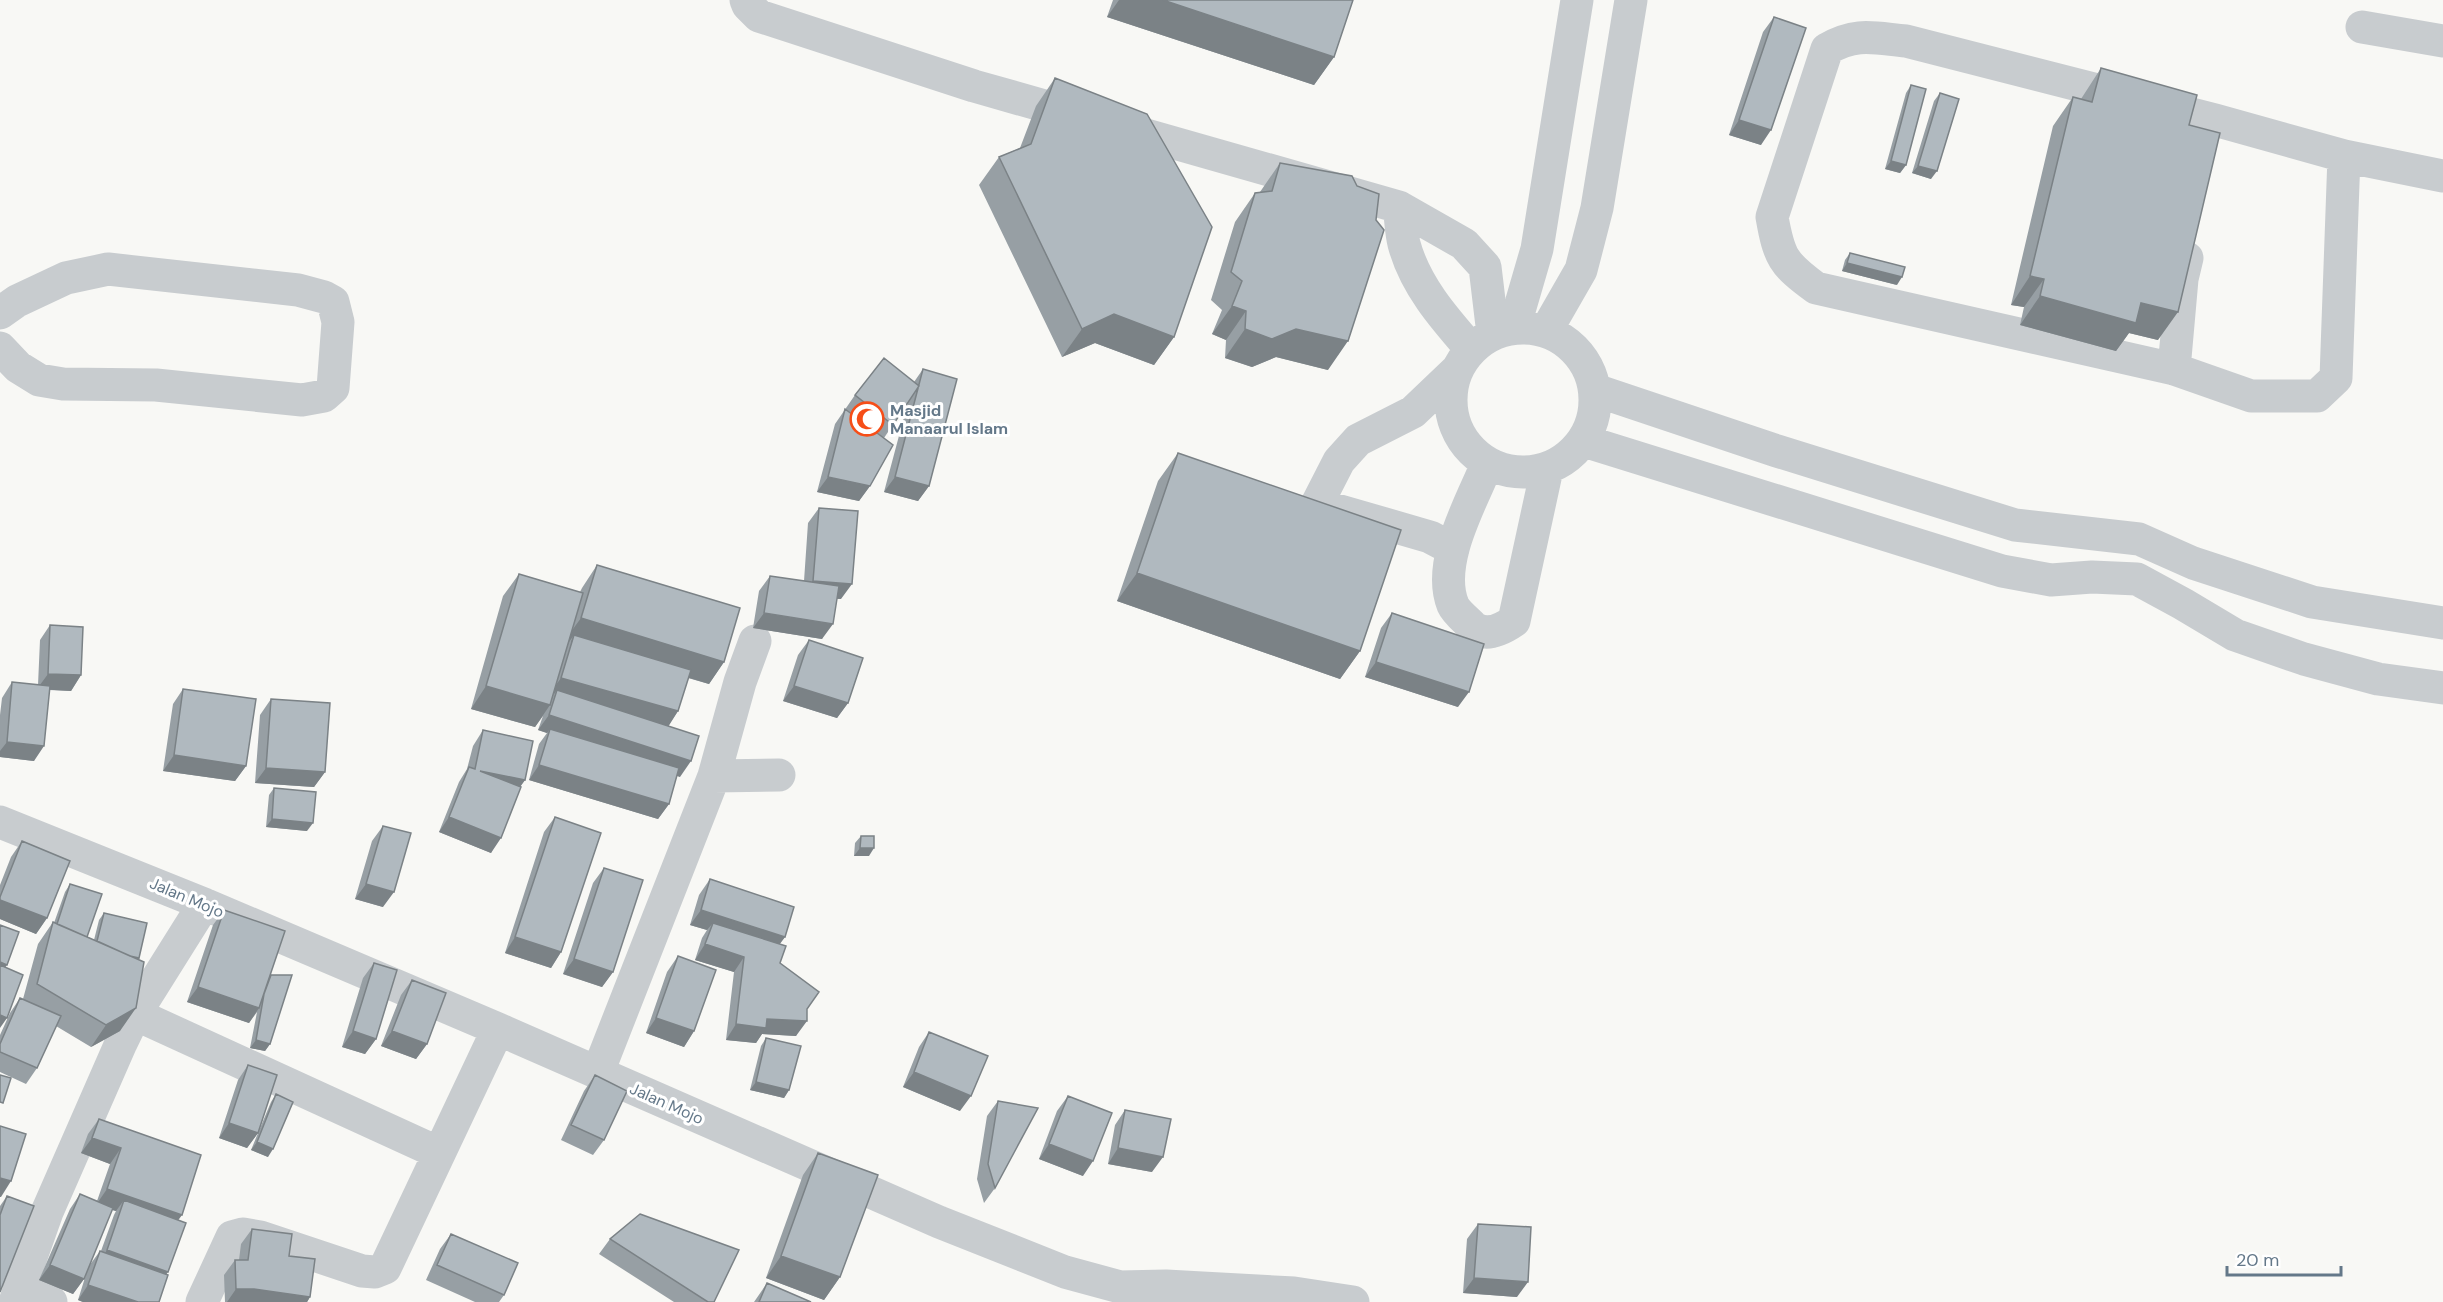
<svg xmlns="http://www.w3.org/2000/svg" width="2443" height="1302" font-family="'DM Sans',sans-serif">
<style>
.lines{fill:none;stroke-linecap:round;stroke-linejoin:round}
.minor{stroke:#c8cccf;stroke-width:33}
.wall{fill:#979fa4;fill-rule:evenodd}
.shaded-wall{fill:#7b8286}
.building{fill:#b0b9bf;stroke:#7b8286;stroke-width:1.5}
.labels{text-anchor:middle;stroke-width:6;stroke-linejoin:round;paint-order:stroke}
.poi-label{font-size:16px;font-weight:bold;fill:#647889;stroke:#fff;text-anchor:start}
.street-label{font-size:16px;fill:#647889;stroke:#fff}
</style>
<rect width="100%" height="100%" fill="#f8f8f5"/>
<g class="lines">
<path class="minor" d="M746,0L748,5L759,16L974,86L1399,207L1464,244L1485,267L1493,334
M2362,27L2443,41
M2344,156L2336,378L2317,396H2251L2174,369L1816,288C1783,264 1779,257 1772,217L1827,49C1857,32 1873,38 1906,41L2215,120L2344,156L2443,176
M1399,207C1401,219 1401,232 1404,244C1415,285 1443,317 1471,349
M0,313L17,301L66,278L108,269L298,290L324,297L333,302L338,322L333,388L324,396L302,400L156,385L63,384L39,380L18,367L0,348
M1451 400a72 72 0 1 1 144 0a72 72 0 1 1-144 0Z
M1514,328L1537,249L1577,0
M1546,331L1581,270L1597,208L1631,0
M2174,369L2182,279L2187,258
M1595,390L1777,451L2015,525L2139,539L2193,563L2312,602L2443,623
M1584,441L2002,571L2051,580L2092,577L2137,579L2183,604L2235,635L2304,659L2378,679L2443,688
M1487,464C1471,503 1436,563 1453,605C1456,612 1466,620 1472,626C1485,638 1501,630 1514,621L1547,469
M1317,504L1339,461L1358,440L1413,412L1456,371
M1323,506L1430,537L1453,549
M714,776L779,775
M0,822L204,904L498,1029L939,1222L1065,1272L1120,1287L1166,1286L1294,1293L1353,1302
M135,1014L439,1153
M598,1072L714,776L740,682L755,641
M19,1289L51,1302
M15,1302L47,1212L121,1043L135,1014L204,904
M202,1302L232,1237L243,1234L260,1237L362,1271L375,1272L385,1268L498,1029"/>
</g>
<path class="wall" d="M1113,0H1353L1334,57L1314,85L1107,17Z
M1774,17L1761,145L1729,135L1763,32Z
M2101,68L2189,125L2158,340L2129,333L2116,351L2020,325L2024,307L2011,305L2053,126L2073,97L2081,99Z
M1055,78L1174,337L1154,365L1095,343L1062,357L979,185L999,157L1020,148L1036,106Z
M1911,85L1906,165L1900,173L1885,169L1906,93Z
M1940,93L1931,179L1912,173L1934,101Z
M1280,163L1328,370L1276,357L1252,367L1225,358L1226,340L1212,334L1222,310L1211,300L1235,222L1255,193L1260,192Z
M1850,253L1897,285L1842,271L1845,260Z
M923,369L929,486L918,501L884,492L908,402L884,438L870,486L859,501L817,492L835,424L855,395L914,382Z
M1178,453L1360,651L1340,679L1117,601L1158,481Z
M819,508L841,599H837L822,639L753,628L759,591L770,576L804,581L808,523Z
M597,565L724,662L709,684L688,678L678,711L668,726L680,777L677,775L669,804L658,819L529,780L539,744L547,733L538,730L543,716L535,727L471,709L503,596L519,574L580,592L582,588Z
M1392,613L1458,707L1365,677L1381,628Z
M50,625L81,675L71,691L49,690L34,761L0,757V715L2,698L12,682L38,685L40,640Z
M809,640L848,703L837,718L783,701L798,655Z
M183,689L246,766L235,781L163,771L173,704Z
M271,699L325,772L314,787L255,783L260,715Z
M483,730L525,780L520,787L491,853L439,832L459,782L467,769L473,746Z
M274,788L307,831L266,827L269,795Z
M555,817L561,952L551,968L505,953L544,832Z
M383,826V907L355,899L372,841Z
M861,836L869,856H854L855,843Z
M22,841L47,918L36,934L0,919V885L11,857Z
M604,868L613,972L602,987L563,974L593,883Z
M710,879L785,937L779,944L780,963L807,1009L796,1036L762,1034L756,1043L726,1040L734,972L695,960L702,938L707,930L690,925L699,895Z
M70,884L87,937L94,940L99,920L104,913L139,958L120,1031L91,1047L56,1026L37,1068L26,1084L0,1072V1035L10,1013L20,998L23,999L38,944L53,922L54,923L65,892Z
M224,910L271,975L270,1044L265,1051L250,1048L257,1012L249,1023L187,1002L213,925Z
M678,956L694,1031L684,1047L646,1033L667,972Z
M374,963L376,1039L365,1054L342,1047L363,978Z
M412,980L427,1044L416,1059L381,1046L401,995Z
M929,1032L960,1111L903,1087L919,1047Z
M766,1038L789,1090L784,1098L750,1090L761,1046Z
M248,1065L258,1133L247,1148L219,1138L238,1080Z
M595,1075L604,1140L593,1155L561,1140L584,1091Z
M276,1094L268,1157L251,1150L271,1102Z
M1068,1096L1083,1176L1039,1159L1057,1111Z
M998,1101L995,1188L984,1203L977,1179L987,1116Z
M1125,1110L1152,1172L1108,1164L1115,1125Z
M99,1119L178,1220L159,1302H83L78,1300L88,1268L84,1279L73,1294L39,1280L70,1209L80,1194L97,1201L110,1164L81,1153L88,1134ZM112,1210L116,1211L114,1215L101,1251H100L89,1266Z
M818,1153L840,1277L824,1300L766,1278L803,1175Z
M7,1196L0,1292V1206Z
M1478,1224L1517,1297L1463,1293L1467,1239Z
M252,1229L289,1256L310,1297L307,1302H225L224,1275L235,1260H239L241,1244Z
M451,1234L504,1295L499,1302H475L426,1280L440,1249Z
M610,1239L714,1302H674L599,1254Z
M767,1283L811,1302H754Z"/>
<path class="shaded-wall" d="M1119,0H1163L1334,57L1314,85L1107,17Z
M1739,120L1771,130L1761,145L1729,135Z
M1891,161L1906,165L1900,173L1885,169Z
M1918,166L1937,171L1931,179L1912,173Z
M1847,263L1902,277L1897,285L1842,271Z
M2030,276L2044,279L2024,307L2011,305Z
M2040,296L2141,303L2178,312L2158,340L2129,333L2116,351L2020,325Z
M1232,306L1246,311L1226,340L1212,334Z
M1114,314L1174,337L1154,365L1095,343L1062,357L1082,329Z
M1245,329H1296L1348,341L1328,370L1276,357L1252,367L1225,358Z
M828,477L870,486L859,501L817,492Z
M895,477L929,486L918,501L884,492Z
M1137,573L1360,651L1340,679L1117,601Z
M813,581L852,584L841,599L803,596Z
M764,613L833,624L822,639L753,628Z
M581,618L724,662L709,684L571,642L574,635L569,642L565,640Z
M1376,662L1469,692L1458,707L1365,677Z
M48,674L81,675L71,691L37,689Z
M561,678L678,711L668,727L557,690L554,694L550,693Z
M486,686L550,705L535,727L471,709Z
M794,686L848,703L837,718L783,701Z
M549,715L691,761L680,777L549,734L550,729L547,733L538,730Z
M7,742L44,746L34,761L0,757V751Z
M174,755L246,766L235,781L163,771Z
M539,765L669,804L658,819L529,780Z
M266,768L325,772L314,787L255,783Z
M480,771L525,780L514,795Z
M449,817L501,838L491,853L439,832Z
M272,819L313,823L307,831L266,827Z
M860,848H874L869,856H854Z
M366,884L394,892L383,907L355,899Z
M0,900L47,918L36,934L0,919Z
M701,910L785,937L774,952L713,923L707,930L690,925Z
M515,937L561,952L551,968L505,953Z
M705,944L744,957L734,972L695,960Z
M574,959L613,972L602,987L563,974Z
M0,962L7,965L1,973L0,972Z
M198,987L259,1008L249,1023L187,1002Z
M136,1008L120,1031L91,1047L106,1025Z
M0,1015L7,1018L0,1028Z
M656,1018L694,1031L684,1047L646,1033Z
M767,1019L807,1021L796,1036L762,1034L756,1043L726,1040L736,1024Z
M353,1031L376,1039L365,1054L342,1047Z
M392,1031L427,1044L416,1059L381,1046Z
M256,1040L270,1044L265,1051L250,1048Z
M914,1072L971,1096L960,1111L903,1087Z
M756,1082L789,1090L784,1098L750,1090Z
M229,1123L258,1133L247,1148L219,1138Z
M92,1138L121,1148L110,1164L81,1153Z
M257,1142L273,1149L268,1157L251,1150Z
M1049,1144L1093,1161L1083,1176L1039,1159Z
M1118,1148L1163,1157L1152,1172L1108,1164Z
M0,1178L11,1181L1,1197H0Z
M107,1189L182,1215L171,1230L124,1200L116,1211L96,1205Z
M107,1250L168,1272L157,1287L96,1265Z
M781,1256L840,1277L824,1300L766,1278Z
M50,1265L84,1279L73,1294L39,1280Z
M1474,1278L1528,1282L1517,1297L1463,1293Z
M88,1285L138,1302H83L78,1300Z
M236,1289H254L310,1297L307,1302H227Z"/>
<path class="building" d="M1163,0H1353L1334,57Z
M1774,17L1806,28L1771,130L1739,120Z
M2101,68L2197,95L2189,125L2220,133L2178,312L2141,303L2136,323L2040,296L2044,279L2030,276L2073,97L2092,102Z
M1055,78L1147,114L1212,227L1174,337L1114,314L1082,329L999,157L1031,144Z
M1911,85L1926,89L1906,165L1891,161Z
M1940,93L1959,99L1937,171L1918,166Z
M1280,163L1352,176L1357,186L1379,194L1376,220L1384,230L1348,341L1296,329L1272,339L1245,329L1246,311L1232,306L1242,281L1231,272L1255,193L1272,191Z
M1850,253L1905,267L1902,277L1847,263Z
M884,358L919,386L893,425L855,395Z
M923,369L957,379L929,486L895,477Z
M845,409L893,445L870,486L828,477Z
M1178,453L1401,530L1360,651L1137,573Z
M819,508L858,511L852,584L813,581Z
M597,565L740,608L724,662L581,618Z
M519,574L583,593L550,705L486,686Z
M770,576L839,586L833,624L764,613Z
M1392,613L1484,644L1469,692L1376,662Z
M50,625L83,627L81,675L48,674Z
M574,635L691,670L678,711L561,678Z
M809,640L863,658L848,703L794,686Z
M12,682L50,686L44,746L7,742Z
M183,689L256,699L246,766L174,755Z
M557,690L699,736L691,761L549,715Z
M271,699L330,703L325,772L266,768Z
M550,729L679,768L669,804L539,765Z
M483,730L533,741L525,780L480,771L521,787L501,838L449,817L469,767L475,769Z
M274,788L316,792L313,823L272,819Z
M555,817L601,833L561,952L515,937Z
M383,826L411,833L394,892L366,884Z
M861,836H874V848H860Z
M22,841L70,861L47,918L0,900V897Z
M604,868L643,880L613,972L574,959Z
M710,879L794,907L785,937L701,910Z
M70,884L102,894L87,937L57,924Z
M224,910L285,931L259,1008L198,987Z
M104,913L147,923L139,958L130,956L97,941Z
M53,922L144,962L136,1008L106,1025L37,984Z
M713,923L786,946L780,963L819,992L807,1009V1021L767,1019L766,1028L736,1024L744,957L705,944Z
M0,925L19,932L7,965L0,962Z
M678,956L716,970L694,1031L656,1018Z
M374,963L397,970L376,1039L353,1031Z
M0,965L23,975L7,1018L0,1015Z
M271,975H292L270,1044L256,1040L264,994Z
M412,980L446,993L427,1044L392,1031Z
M20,998L61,1016L37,1068L0,1052V1044Z
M929,1032L988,1056L971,1096L914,1072Z
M766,1038L801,1046L789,1090L756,1082Z
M248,1065L277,1075L258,1133L229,1123Z
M0,1075L11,1078L3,1103L0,1102Z
M595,1075L627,1091L604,1140L571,1125Z
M276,1094L293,1102L273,1149L257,1142Z
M1068,1096L1112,1113L1093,1161L1049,1144Z
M998,1101L1038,1108L995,1188L988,1164Z
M1125,1110L1171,1119L1163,1157L1118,1148Z
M99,1119L201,1155L182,1215L107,1189L121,1148L92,1138Z
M0,1126L26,1134L11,1181L0,1178Z
M818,1153L878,1175L840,1277L781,1256Z
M80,1194L113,1208L84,1279L50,1265Z
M7,1196L34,1206L0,1292V1215Z
M124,1200L186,1223L168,1272L107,1250Z
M640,1214L739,1250L714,1302H708L610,1239Z
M1478,1224L1531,1227L1528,1282L1474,1278Z
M252,1229L292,1234L289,1256L315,1259L310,1297L254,1289H236L235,1260H248Z
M451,1234L518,1263L504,1295L437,1265Z
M100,1251L168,1275L159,1302H138L88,1285Z
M767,1283L811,1302H759Z"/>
<defs>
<g id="mosque-ring" transform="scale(1.725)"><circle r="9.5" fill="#fff" stroke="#f64e18" stroke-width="1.5"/><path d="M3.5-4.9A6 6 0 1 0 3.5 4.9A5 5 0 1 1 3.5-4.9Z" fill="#f64e18"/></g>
</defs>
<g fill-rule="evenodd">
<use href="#mosque-ring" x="867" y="419"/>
</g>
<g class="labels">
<g class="poi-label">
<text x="890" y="416">Masjid<tspan x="890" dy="18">Manaarul Islam</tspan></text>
</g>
<g class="street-label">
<text transform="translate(187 897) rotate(23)" y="6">Jalan Mojo</text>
<text transform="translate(667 1103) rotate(24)" y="6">Jalan Mojo</text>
</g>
</g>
<path d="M2227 1266v9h114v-9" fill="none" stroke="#647889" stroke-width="3"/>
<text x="2236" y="1266" font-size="18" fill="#647889" stroke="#ffffff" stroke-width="4.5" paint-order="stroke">20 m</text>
</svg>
